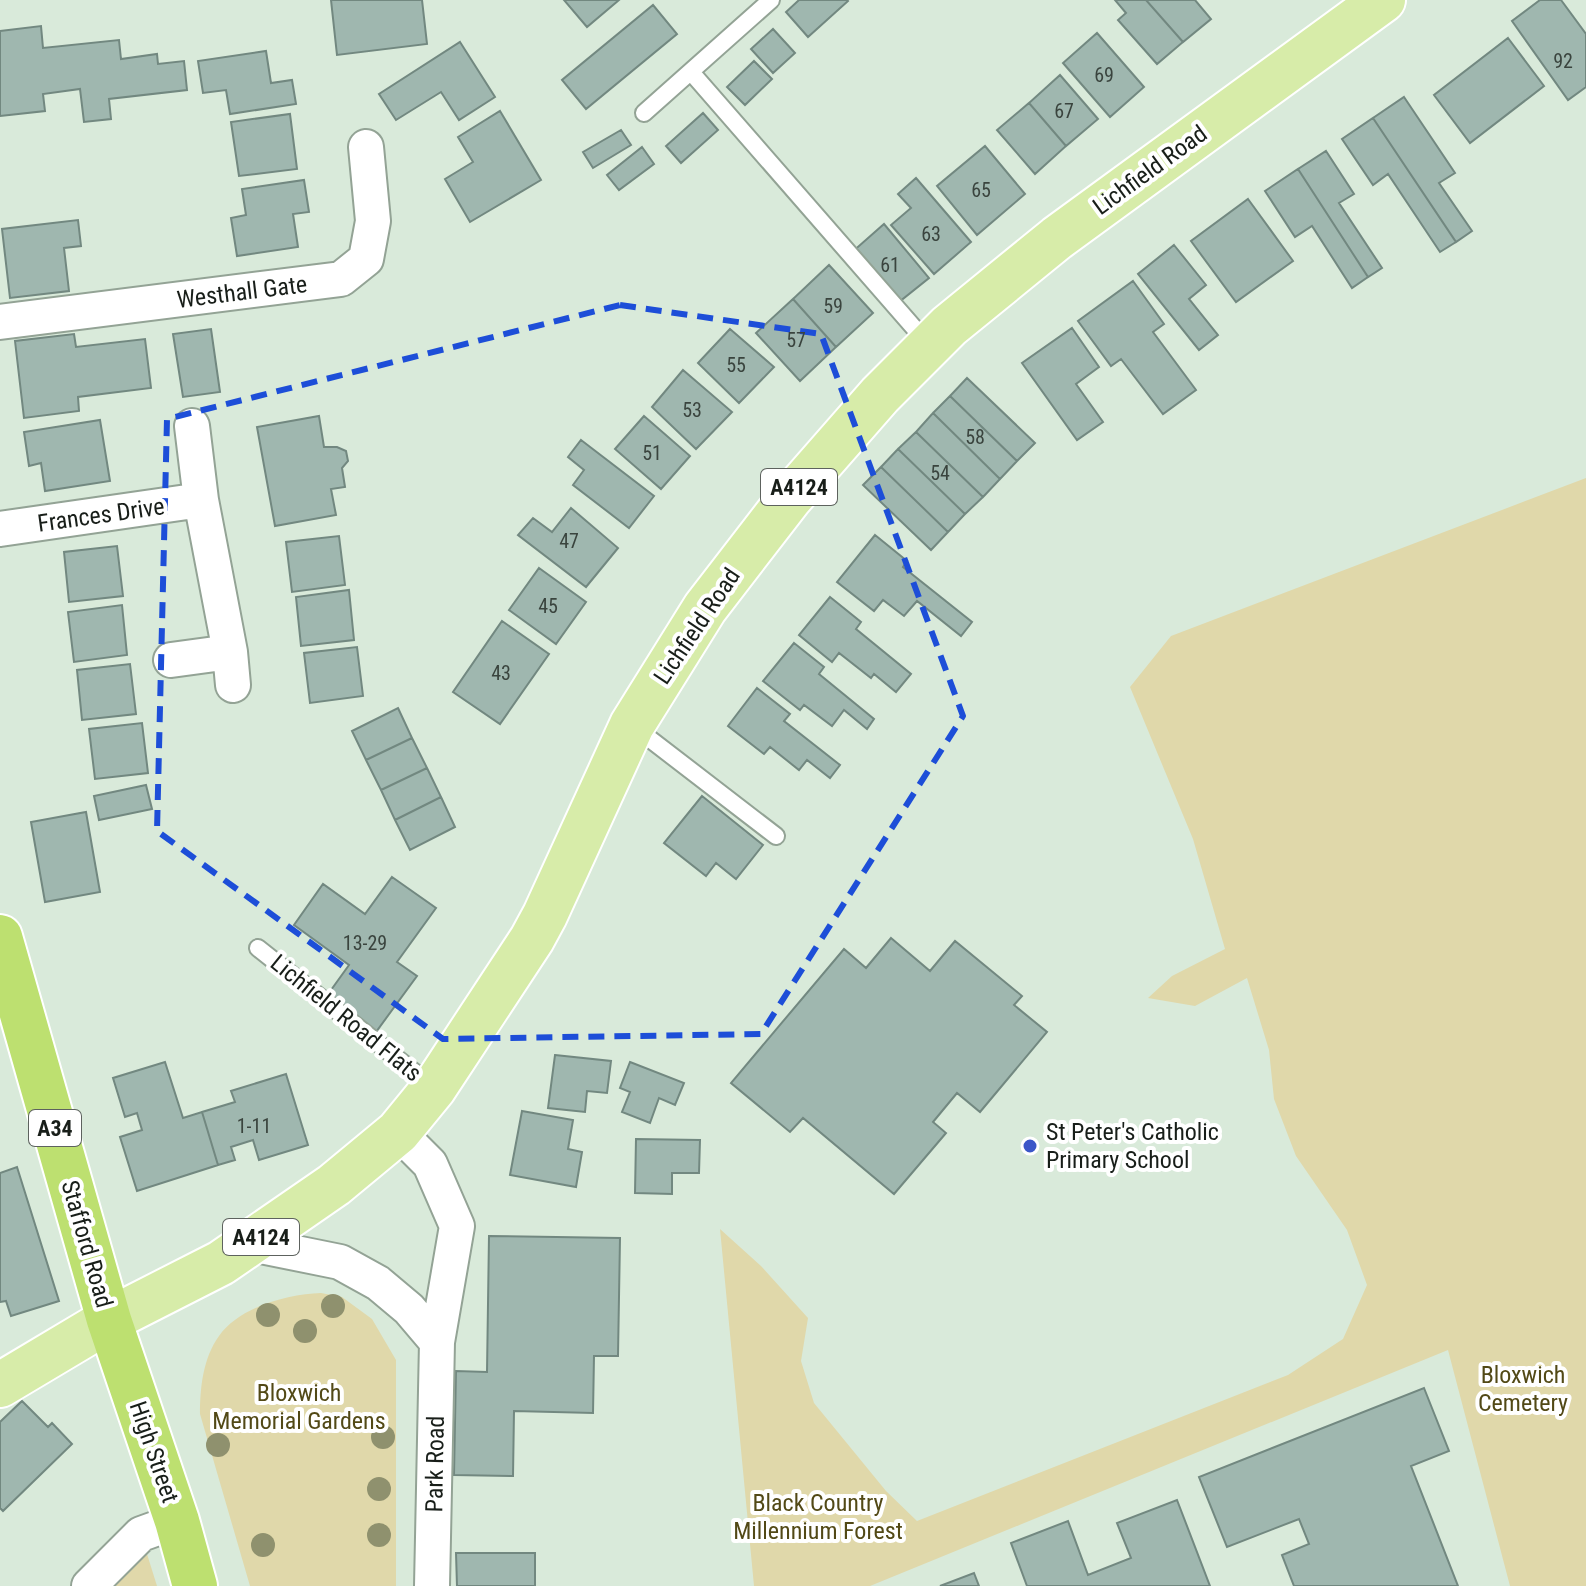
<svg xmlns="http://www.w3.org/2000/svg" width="1586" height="1586" font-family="'Roboto Condensed',sans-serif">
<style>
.green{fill:#e0d8aa}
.building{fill:#9fb7af;stroke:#728880;stroke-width:2}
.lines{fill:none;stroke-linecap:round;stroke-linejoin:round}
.lane-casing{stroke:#93a395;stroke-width:20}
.street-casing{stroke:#93a395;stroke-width:38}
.primary-casing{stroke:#fff;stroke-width:48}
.highway-casing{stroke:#fff;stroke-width:48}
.lane{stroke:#fff;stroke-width:16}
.street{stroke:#fff;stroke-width:34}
.primary{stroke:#d7eca9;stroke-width:44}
.highway{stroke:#bde070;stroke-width:44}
.tree{fill:#8f916e}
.marked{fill:none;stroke:#1d4ed8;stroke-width:6;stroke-dasharray:16 10;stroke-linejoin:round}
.poi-dot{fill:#3b56c8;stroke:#fff;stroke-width:3}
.labels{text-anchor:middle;stroke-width:8;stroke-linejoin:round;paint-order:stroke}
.number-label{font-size:20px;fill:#3a443e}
.shield{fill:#fff;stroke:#5d625e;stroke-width:2}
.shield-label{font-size:22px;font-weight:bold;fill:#181e19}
.street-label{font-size:24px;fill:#181e19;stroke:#fff}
.poi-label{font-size:24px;fill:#181e19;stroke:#fff;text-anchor:start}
.park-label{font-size:24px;fill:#524916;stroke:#fff}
</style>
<rect width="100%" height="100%" fill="#d9eada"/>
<path class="green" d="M1586,478V1586H1510L1448,1350L870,1586H754L720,1229L761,1266L808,1318L801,1361L814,1403L886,1491L917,1521L1288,1375L1343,1339L1367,1285L1347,1230L1296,1156L1274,1099L1269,1050L1247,978L1195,1006L1148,998L1172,976L1225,949L1193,839L1130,687L1171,636Z
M321,1293L342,1297L372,1319L396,1360V1586H250L200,1414C200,1388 203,1358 219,1336C239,1307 288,1294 321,1293Z
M147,1554L157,1586H115Z"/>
<path class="building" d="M331,0H422L427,44L337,55Z
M564,0H619L587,27Z
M799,0H847L848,1L808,37L786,12Z
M1115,0H1146L1183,42L1157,64L1118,20L1126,13Z
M1146,0H1195L1211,19L1183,42Z
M1540,0H1561L1586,34V87L1568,100L1512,21Z
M653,5L677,34L586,109L562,80Z
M41,26L43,48L119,40L121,59L157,54L158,64L184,61L187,90L109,99L111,119L84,122L80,89L43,94L45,111L0,116V31Z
M773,29L795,53L773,73L751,49Z
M1097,33L1144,87L1110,117L1063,63Z
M1508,38L1544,86L1470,143L1434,95Z
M460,42L495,97L459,120L441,92L396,120L379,94Z
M266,51L271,83L292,80L296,104L230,114L226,90L203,93L198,61Z
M754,61L772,79L745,105L727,87Z
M1060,75L1098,119L1066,146L1029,103Z
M1404,97L1455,173L1439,183L1472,231L1456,242L1373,118Z
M1029,103L1066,146L1035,174L997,130Z
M500,111L541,180L470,222L445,179L473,162L458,137Z
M703,113L718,130L681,163L666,146Z
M290,114L297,169L239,176L231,122Z
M1373,118L1456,242L1440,252L1388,174L1373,185L1342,139Z
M621,130L631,145L593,168L583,152Z
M985,146L1025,194L977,235L937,186Z
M642,147L654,164L619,190L607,175Z
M1326,151L1354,194L1339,203L1382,268L1368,277L1298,169Z
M1298,169L1368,277L1352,288L1312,226L1295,237L1265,191Z
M916,178L971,242L934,274L891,225L911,208L898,194Z
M304,180L309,212L293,214L298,247L237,256L231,218L246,215L242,189Z
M1248,199L1293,261L1236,302L1191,241Z
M78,220L81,246L64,248L69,291L10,298L2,229Z
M884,224L929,278L894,306L851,253Z
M1174,245L1206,285L1189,299L1218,335L1199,350L1138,274Z
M829,265L873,313L836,347L793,299Z
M1133,281L1164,324L1153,332L1196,390L1163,414L1121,359L1111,366L1078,321Z
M793,299L836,347L800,381L756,333Z
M1072,328L1099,367L1076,384L1103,422L1077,440L1022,363Z
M211,329L220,392L183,397L173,334Z
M730,329L774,367L739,403L698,363Z
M74,334L76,347L145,339L151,388L78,397L79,411L24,418L15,341Z
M683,370L732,412L696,449L652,407Z
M967,378L1035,443L1017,461L950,396Z
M950,396L1017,461L1000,479L933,413Z
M933,413L1000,479L983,497L916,432Z
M319,416L324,447H337L346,451L348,461L342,468L345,487L331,489L336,515L275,526L257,427Z
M644,416L690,456L661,489L615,449Z
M100,420L110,481L45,491L41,463L29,466L24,432Z
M916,432L983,497L965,514L898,449Z
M581,440L654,496L629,528L573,485L584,470L568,457Z
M898,449L965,514L948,532L881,467Z
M881,467L948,532L931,550L863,485Z
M571,508L618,548L586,587L518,535L533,518L552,532Z
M875,535L907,561L903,567L972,622L961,636L917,601L904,616L883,600L874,611L837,582Z
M339,536L345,585L292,592L286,542Z
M117,546L123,596L69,602L64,552Z
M539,568L586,602L556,644L509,610Z
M349,590L354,640L301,646L296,597Z
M830,597L861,622L856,629L911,674L896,692L874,674L871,678L839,653L832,662L799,635Z
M122,605L127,655L74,662L68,612Z
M502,621L549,654L500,724L453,692Z
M794,643L824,667L819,674L874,719L867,729L844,710L832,726L804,705L800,710L763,681Z
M357,647L363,696L310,703L304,653Z
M130,664L136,714L82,720L77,670Z
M757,688L790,714L784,721L840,765L830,778L807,760L799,770L770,747L764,754L728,726Z
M398,708L412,738L366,760L352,731Z
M142,723L148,773L95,779L89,729Z
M412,738L427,768L381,790L366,760Z
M427,768L441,797L395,820L381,790Z
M146,785L152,809L99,820L94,796Z
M702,796L763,845L736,879L716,863L706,876L664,843Z
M441,797L455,827L410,850L395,820Z
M86,812L100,892L45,902L31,822Z
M392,877L436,908L397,962L417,976L376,1032L326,997L349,965L294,925L323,884L365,914Z
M891,938L930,971L955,941L1022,996L1014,1005L1047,1032L980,1112L957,1093L933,1122L946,1133L894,1194L803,1118L790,1132L731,1083L844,949L866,968Z
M555,1055L611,1061L607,1093L587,1091L585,1112L548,1108Z
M165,1062L183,1118L202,1112L218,1165L137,1191L120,1137L142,1130L137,1113L125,1117L113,1078Z
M630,1062L684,1083L675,1105L659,1098L650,1123L622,1112L630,1092L620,1088Z
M286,1074L308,1145L259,1160L253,1140L231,1147L235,1160L218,1165L202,1112L235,1102L231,1091Z
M522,1111L573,1120L568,1149L582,1152L576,1187L510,1175Z
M636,1139L700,1140L699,1173H672V1194L635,1193Z
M17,1167L59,1301L11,1316L6,1301L0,1302V1173Z
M489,1236L620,1238L618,1356H594L593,1413L514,1411L513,1476L454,1475L456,1371L487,1372Z
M1424,1388L1449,1451L1411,1466L1458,1586H1294L1282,1555L1309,1544L1299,1519L1227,1547L1199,1477Z
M22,1401L48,1427L52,1423L72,1444L3,1511L0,1508V1422Z
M1177,1500L1210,1586H1027L1011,1543L1068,1521L1088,1575L1131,1558L1117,1523Z
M456,1553H535V1586H457Z
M974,1573L979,1586H940Z"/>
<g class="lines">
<g class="lane-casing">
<path id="lane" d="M691,72L929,345
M644,113L771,0
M633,726L776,836
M258,948L433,1087"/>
</g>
<g class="street-casing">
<path id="street" d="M0,322L341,279L366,259L373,221L366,147
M192,426L201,500L230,652L233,685
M0,529L201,500
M171,660L230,652
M398,1132L430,1164L457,1226L437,1342L432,1586
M251,1244L340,1262L378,1283L409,1309L437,1342
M89,1586L141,1534L177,1521"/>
</g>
<g class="primary-casing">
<path id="primary" d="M0,1385L109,1320L221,1263L334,1185L398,1132L434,1088L532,939L545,915L632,725L705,608L789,499L880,395L949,326L1057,238L1383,0"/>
</g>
<g class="highway-casing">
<path id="highway" d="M0,937L109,1320L177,1521L195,1586"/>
</g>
<use href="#lane" class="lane"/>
<use href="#street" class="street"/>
<use href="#primary" class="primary"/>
<use href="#highway" class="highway"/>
</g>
<g class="tree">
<circle cx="333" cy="1306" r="12"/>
<circle cx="268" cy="1315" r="12"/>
<circle cx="305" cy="1331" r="12"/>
<circle cx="383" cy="1437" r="12"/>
<circle cx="218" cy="1445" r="12"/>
<circle cx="379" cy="1489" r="12"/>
<circle cx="379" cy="1535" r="12"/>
<circle cx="263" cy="1545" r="12"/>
</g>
<path class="marked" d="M620,305L821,334L963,716L761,1034L443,1039L157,831L167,419Z"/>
<circle class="poi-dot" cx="1030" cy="1146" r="8"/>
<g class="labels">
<g class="number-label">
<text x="1563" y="68">92</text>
<text x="1104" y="82">69</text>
<text x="1064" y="118">67</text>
<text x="981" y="197">65</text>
<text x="931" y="241">63</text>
<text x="890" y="272">61</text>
<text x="833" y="313">59</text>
<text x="796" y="347">57</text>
<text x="736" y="372">55</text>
<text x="692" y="417">53</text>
<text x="975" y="444">58</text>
<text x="652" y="460">51</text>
<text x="940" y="480">54</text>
<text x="569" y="548">47</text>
<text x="548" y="613">45</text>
<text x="501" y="680">43</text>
<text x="365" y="950">13-29</text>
<text x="254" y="1133">1-11</text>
</g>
<g class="shield">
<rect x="761" y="469" width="76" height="36" rx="6"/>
<rect x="29" y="1110" width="52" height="36" rx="6"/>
<rect x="223" y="1219" width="76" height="36" rx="6"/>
</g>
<g class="shield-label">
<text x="799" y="495">A4124</text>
<text x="55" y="1136">A34</text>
<text x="261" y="1245">A4124</text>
</g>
<g class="street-label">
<text transform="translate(1150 170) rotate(-36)" y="8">Lichfield Road</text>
<text transform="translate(242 292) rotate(-7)" y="8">Westhall Gate</text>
<text transform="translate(101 515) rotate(-8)" y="8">Frances Drive</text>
<text transform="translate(697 626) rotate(-56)" y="8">Lichfield Road</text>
<text transform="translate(346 1018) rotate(39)" y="8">Lichfield Road Flats</text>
<text transform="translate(87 1244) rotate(74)" y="8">Stafford Road</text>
<text transform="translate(154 1452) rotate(71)" y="8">High Street</text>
<text transform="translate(435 1464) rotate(-89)" y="8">Park Road</text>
</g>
<g class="poi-label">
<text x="1046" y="1140">St Peter's Catholic<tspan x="1046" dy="28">Primary School</tspan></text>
</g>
<g class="park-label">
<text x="1523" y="1383">Bloxwich<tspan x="1523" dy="28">Cemetery</tspan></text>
<text x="299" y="1401">Bloxwich<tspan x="299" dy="28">Memorial Gardens</tspan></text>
<text x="818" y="1511">Black Country<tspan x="818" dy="28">Millennium Forest</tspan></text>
</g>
</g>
</svg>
